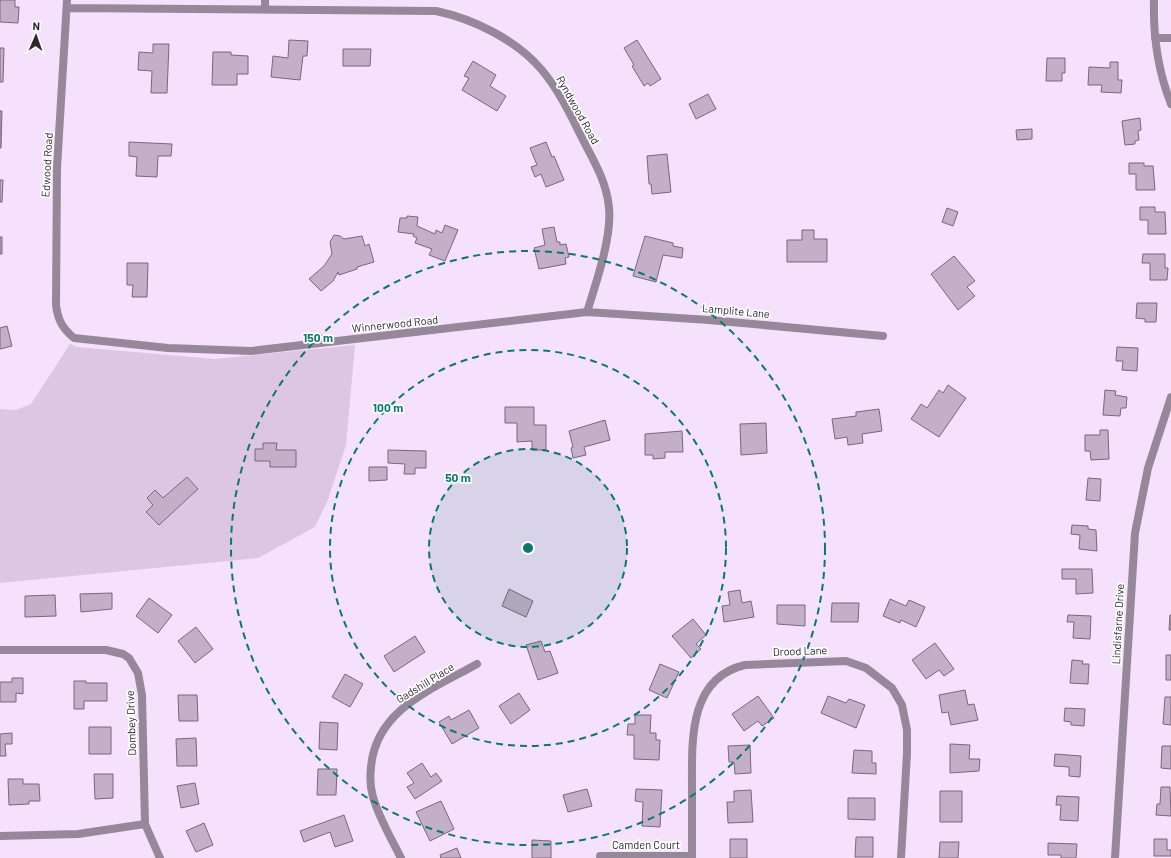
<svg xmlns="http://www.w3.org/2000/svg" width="1171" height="858" font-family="Barlow,sans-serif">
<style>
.green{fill:#ddc5e4}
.building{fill:#c3b0c8;stroke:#79677d}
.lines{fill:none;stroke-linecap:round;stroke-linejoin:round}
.minor{stroke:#96879a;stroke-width:8}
.ring{fill:none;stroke:#0f766e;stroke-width:2;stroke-dasharray:7 5}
.labels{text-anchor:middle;stroke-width:3.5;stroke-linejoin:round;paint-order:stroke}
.street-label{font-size:11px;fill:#2d262f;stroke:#fff}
.centre{fill:#0f766e;stroke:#fff;stroke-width:2}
.ring-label{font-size:12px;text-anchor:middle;font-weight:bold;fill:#0f766e;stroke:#fff;stroke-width:3.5;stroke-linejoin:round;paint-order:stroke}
</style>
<rect width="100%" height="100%" fill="#f5e1fb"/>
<path class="green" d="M70,344L77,347L215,359L355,345L346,445L327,502L315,527L258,558L0,583V409L16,410L31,404Z"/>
<path class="building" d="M0,0H15V7H19L18,23L0,22Z
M289,40L308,41L307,56H303L300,80L271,77L273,56L288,58Z
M637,40L661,79L650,86L648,83L644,86L632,66L634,65L624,48Z
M153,44H169L167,93H151L152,71L138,70L139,52L153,53Z
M0,48H4L3,82H0Z
M343,49H371L370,66H343Z
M213,52H231V55L248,56V74H237V85H212Z
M1047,58H1065V73H1062V81H1046Z
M473,61L496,75L490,86L506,96L497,111L462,90L469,78L464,76Z
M1110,62H1118V80H1122L1121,93L1101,92L1102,85H1088L1089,67L1110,68Z
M708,94L716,109L696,119L689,104Z
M0,111H2L1,148H0Z
M1140,118L1141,130L1138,131L1139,140L1135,141V144L1125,145L1122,121Z
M1032,129V139L1017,140L1016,130Z
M129,142L172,144L171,156H158L157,177L136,176L137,157L129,156Z
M546,142L552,157L554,156L564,180L546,187L541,174L535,177L531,167L537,165L530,148Z
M667,154L671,192L652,194L651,184H649L647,156Z
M1129,163H1144V166H1153L1155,190H1136V174H1129Z
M0,180H3L2,202H0Z
M1140,207H1155V212H1165L1166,234H1148V220H1140Z
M947,208L958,212L953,226L942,222Z
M407,216L418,217L417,226L435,234L436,230L442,233L445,225L458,230L445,261L429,255L432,249L415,243L417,238L413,236L414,234L398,232L400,218H407Z
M554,227L557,242H560V245L566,244L569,257L565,258L566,264L539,269L534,248L545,245L542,229Z
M802,230H814V239H827V262H787V240H802Z
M334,235L340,236L344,239L362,236L365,246L369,244L374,262L357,267V269L339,275L338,272L333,281L321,291L309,279L324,266L332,254L330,242Z
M645,236L673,243V246L683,248L682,258L663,255L656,282L633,276Z
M0,237H2V254H0Z
M1143,254H1165V268H1168L1167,280H1150V263H1142Z
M954,256L975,281L967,287L975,296L958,310L931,274Z
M127,263H148L147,297H132L133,285H127Z
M1137,303H1157L1156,322H1145V319L1136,318Z
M7,326L12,346L0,349V328Z
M1117,347L1138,348L1137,371L1122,370L1123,361H1116Z
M948,385L966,398L939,437L911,419L921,404L927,408L939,390L943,393Z
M1105,390L1116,391L1115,395L1127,397L1126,408H1121L1120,416L1103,415Z
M505,407H534V425H546V450H532V441L517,442V423H505Z
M879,409L882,431L862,434L863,443L848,445L847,437L835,439L832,419L856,416V412Z
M605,420L610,440L584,447L586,455L573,458L571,448L573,447L569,431Z
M766,423L767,453L741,455L740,424Z
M1100,430H1108L1109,459L1091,460L1090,451H1085V435H1100Z
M682,431L683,452H665V458L653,459V455H645V434Z
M263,443H277L276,450H296V467H270V461H255V449H263Z
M388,450L426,451V468H415V474H404L405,464L388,463Z
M369,467H387V480L369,481Z
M187,477L198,489L159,525L146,512L153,505L147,498L155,490L163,498Z
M1088,478L1101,479L1100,501L1086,500Z
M1072,525L1088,526V529L1096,530L1097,551L1079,549L1080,535L1071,534Z
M1062,569H1092L1093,593L1076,594V579H1062Z
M509,589L533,601L526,617L502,606Z
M740,590L742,603L751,601L754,617L724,622L722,606L730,605L728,592Z
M112,593V609L81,612L80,594Z
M55,595L56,616L25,617V596Z
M149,598L172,615L158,633L136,616Z
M890,599L906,606L909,600L925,607L916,627L901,620L900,623L883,616Z
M832,603H859L858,622H831Z
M777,605H805V626L777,624Z
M1068,615L1091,616L1090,639L1073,638L1074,622H1067Z
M1170,615H1171V630H1169Z
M693,619L706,635L696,644L701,649L691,658L672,636Z
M196,627L213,649L195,663L178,641Z
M415,636L425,652L394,672L384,656Z
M541,641L545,652L550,651L558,673L538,680L526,645Z
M935,643L954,669L944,676L939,670L926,679L912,660Z
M1166,655H1171V680H1166Z
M1072,660L1083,661L1082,664H1089L1088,684L1070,683Z
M660,664L679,672L667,698L649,690Z
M345,674L363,684L350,707L332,697Z
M12,678H23V694L16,693V702H0V682H12Z
M74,681H86V683H107V701H84V709H74Z
M965,690L968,705L974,704L978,720L951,725L948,712L942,713L939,695Z
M519,693L530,710L511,724L499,706Z
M178,695H197L198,721H179Z
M758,696L774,718L762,726L758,721L744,731L732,714Z
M828,696L846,703L849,699L865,705L856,728L821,713Z
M1165,697H1171V725L1163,724Z
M1065,708L1085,709L1084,726L1071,725V722L1064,721Z
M469,710L479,728L452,744L439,722L449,716L451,720Z
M635,715H651L650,733H656V740H660L659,760L634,759V735H627L628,724H635Z
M320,722L338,723L337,750L319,749Z
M89,727H111V754H89Z
M12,733V744H5L6,756H0V734Z
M196,738L197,766H177L176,739Z
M950,744L970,745L969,759H980L979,771L950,773Z
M750,745L751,773L735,774L734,762H729L728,746Z
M1162,746H1171V769L1161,768Z
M854,750L872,751V763H876V774L852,773Z
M1055,754L1081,756L1080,777L1069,776V767L1054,766Z
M422,763L431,777L436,773L442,781L415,799L407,787L414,783L407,773Z
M318,769H337L336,795H317Z
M94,774H113V798L95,799Z
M8,779H23V784H39L40,801H29V804L9,805Z
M195,783L199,804L181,808L177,786Z
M1161,787H1170L1171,816L1156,815L1157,804H1160Z
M587,789L592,806L568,812L563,795Z
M636,789L662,790L660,827L642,826L643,802L635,801Z
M751,790L753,822L728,823L727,802H734V791Z
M940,791H962V822H940Z
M1057,796L1079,797L1078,821L1060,820L1061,805H1056Z
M848,798H875V820L848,819Z
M441,801L454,829L430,841L416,812Z
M344,815L353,841L335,847L330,832L304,842L300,831Z
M204,823L213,845L196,852L186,831Z
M856,837H873V857H855Z
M730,839H747V858H730Z
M1154,839H1167V850H1171V856H1154Z
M532,840L551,841V858H532Z
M940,842H959L958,858H939Z
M1048,843L1077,844L1076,858H1061V855H1048Z
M457,848L461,858H441L440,855Z"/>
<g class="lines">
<path class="minor" d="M67,0L57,168L56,305C58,320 62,328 74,338L168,348L251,351L587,312L709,320L883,336
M1154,0C1153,35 1158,71 1171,104
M67,8L436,11C474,19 516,40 541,69C559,90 571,116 583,140C594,161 607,183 609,208C612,237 596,283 587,312
M265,10V0
M1155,38H1171
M0,650H106L123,654L129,658L138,673L142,695L145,824L160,858
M0,836L78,834L145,824
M600,856H692
M401,858C391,838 379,818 373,797C370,787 370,776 371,767C376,709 433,689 477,664
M692,858C692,835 692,811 692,788C692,742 688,678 745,665L846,661L866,668L892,688L902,705L907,730V753L901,858
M1115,858L1135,533L1148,468L1171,397"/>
</g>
<circle cx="528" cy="548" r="99" fill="#0f766e" fill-opacity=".12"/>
<g class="ring">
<circle cx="528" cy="548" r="99"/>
<circle cx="528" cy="548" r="198"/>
<circle cx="528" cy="548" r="297"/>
</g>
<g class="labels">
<g class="street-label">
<text transform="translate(578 110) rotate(61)" y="4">Ryndwood Road</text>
<text transform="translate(47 165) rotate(-87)" y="4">Edwood Road</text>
<text transform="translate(736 311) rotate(5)" y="4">Lamplite Lane</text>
<text transform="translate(395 324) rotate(-6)" y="4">Winnerwood Road</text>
<text transform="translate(1118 624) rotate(-87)" y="4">Lindisfarne Drive</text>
<text transform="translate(800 651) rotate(-2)" y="4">Drood Lane</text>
<text transform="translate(425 683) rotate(-32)" y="4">Gadshill Place</text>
<text transform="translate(131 723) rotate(-92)" y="4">Dombey Drive</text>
<text x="646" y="849">Camden Court</text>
</g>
</g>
<circle cx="528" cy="548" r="6" class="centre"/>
<g class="ring-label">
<text x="318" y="342">150 m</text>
<text x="388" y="412">100 m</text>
<text x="458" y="482">50 m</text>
</g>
<g transform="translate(36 36) rotate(2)" stroke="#ffffff" stroke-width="3" paint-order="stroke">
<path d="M0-3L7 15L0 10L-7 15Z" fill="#2d262f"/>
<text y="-6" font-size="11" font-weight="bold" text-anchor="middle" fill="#2d262f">N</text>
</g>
</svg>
